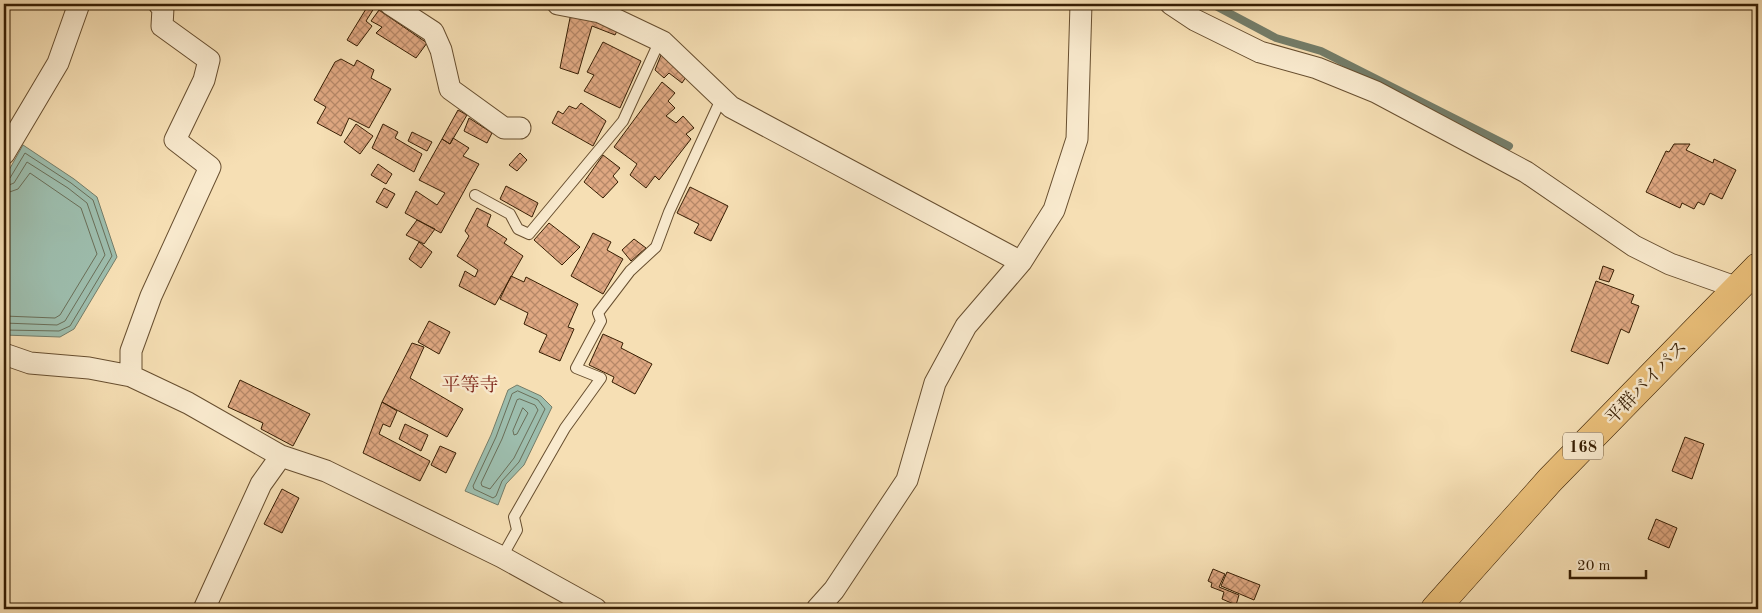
<svg xmlns="http://www.w3.org/2000/svg" width="1762" height="613" font-family="'Old Standard TT','Noto Serif JP',serif">
<style>
.water{fill:#9dbdad;stroke:#747d69}
.lines{fill:none;stroke-linecap:round;stroke-linejoin:round}
.shore{stroke:#6a6e58;stroke-width:1}
.stream{stroke:#747d69;stroke-width:8}
.building{fill:url(#building-cross-hatch);stroke:#371e03}
.service-casing{stroke:#674e2f;stroke-width:12}
.minor-casing{stroke:#674e2f;stroke-width:23}
.trunk-casing{stroke:#371e03;stroke-width:29}
.service{stroke:#f9eace;stroke-width:10}
.minor{stroke:#f9eace;stroke-width:21}
.trunk{stroke:#ebc07a;stroke-width:28}
.labels{text-anchor:middle;stroke-width:5;stroke-linejoin:round;paint-order:stroke}
.shield{fill:#f9eace;stroke:#715b40;stroke-width:1}
.shield-label{font-size:16px;font-weight:bold;fill:#371e03}
.street-label{font-size:18px;fill:#371e03;stroke:#f9eace}
.neighbourhood-label{font-size:19px;fill:#7a1f14;stroke:#f9eace}
</style>
<defs>
<pattern id="building-cross-hatch" width="8" height="8" patternUnits="userSpaceOnUse" patternTransform="scale(1.25)"><rect width="8" height="8" fill="#dfa882"/><path d="M0 0l8 8M0 8l8-8" fill="none" stroke="#b68868"/></pattern>
</defs>
<rect width="100%" height="100%" fill="#f6dfb4"/>
<filter id="stains"><feTurbulence type="fractalNoise" baseFrequency=".004" numOctaves="4"/><feColorMatrix values="0 0 0 0 .2 0 0 0 0 .09 0 0 0 0 .02 0 0 0 .5 -.17"/></filter>
<radialGradient id="worn" r=".72"><stop offset=".6" stop-color="#630" stop-opacity="0"/><stop offset="1" stop-color="#630" stop-opacity=".3"/></radialGradient>
<path class="water" d="M23,145L74,179L97,197L117,257L74,329L60,337L4,335V179Z
M517,385L541,396L552,407L524,465L506,484L498,505L465,491L491,435L508,390Z"/>
<g class="lines">
<path class="shore" d="M4,180L10,178L25,153L71,183L93,200L112,256L70,326L59,331L4,330
M4,187L14,183L27,162L68,188L87,203L105,255L65,321L57,325L4,323
M4,194L18,189L30,173L81,208L97,254L60,315L55,318L4,316
M518,391L538,400L545,409L519,462L502,481L496,496L493,498L474,489L473,486L496,437L512,394Z
M520,399L535,405L538,410L514,458L490,489L482,486L481,483L502,439L517,400Z
M523,408L528,413L517,434L514,435L513,431Z"/>
<path class="stream" d="M1212,4L1276,38L1321,51L1509,146"/>
</g>
<path class="building" d="M369,4L376,5L366,21L372,26L357,46L347,40Z
M379,10L427,43L416,58L376,33L382,27L371,21Z
M571,13L618,29L615,35L592,26L578,74L560,68Z
M603,42L641,61L620,108L584,91L594,75L587,72Z
M661,55L686,77L682,83L669,73L664,78L655,70Z
M341,59L354,66L357,60L374,70L371,78L391,89L369,128L349,118L341,136L317,123L326,107L314,100L335,62Z
M662,82L675,93L668,101L675,108L666,116L676,123L683,116L694,128L686,134L691,139L659,180L655,176L646,188L630,175L637,164L614,147Z
M581,103L606,121L593,146L552,123L558,111L563,114L569,106L576,109Z
M458,110L467,115L450,144L442,139Z
M469,118L492,133L487,143L464,131Z
M356,124L373,136L360,154L344,142Z
M383,124L398,132L395,138L422,154L414,172L372,148Z
M412,132L432,142L427,151L408,141Z
M453,138L469,148L463,156L479,164L441,233L405,213L416,191L437,205L445,193L419,180L442,139L450,144Z
M1674,144H1690L1686,150L1713,163L1714,159L1736,170L1722,199L1710,193L1704,205L1698,202L1694,209L1682,203L1680,208L1646,192L1666,151L1669,152Z
M520,153L527,160L517,171L509,165Z
M603,155L620,168L613,176L618,182L603,198L584,182Z
M378,164L392,174L386,184L371,175Z
M506,186L538,203L532,217L500,199Z
M690,187L728,206L711,241L694,233L699,224L677,213Z
M384,188L395,194L387,208L376,202Z
M477,208L491,215L487,226L507,239L504,243L523,256L495,305L459,286L465,271L475,277L478,270L457,256L469,236L465,231Z
M417,220L435,229L424,244L406,235Z
M549,223L580,247L562,265L534,240Z
M593,233L611,242L607,250L623,259L603,294L571,276Z
M634,239L646,248L631,261L622,250Z
M419,242L432,252L421,268L409,259Z
M1603,266L1614,270L1609,282L1599,279Z
M511,276L524,282L526,277L578,304L568,327L574,329L560,361L539,352L547,335L524,324L528,313L500,299Z
M1596,281L1634,295L1631,303L1639,306L1629,333L1621,329L1608,364L1571,351Z
M429,321L450,332L439,354L418,342Z
M603,334L623,343L621,348L652,364L635,394L612,382L614,377L589,365Z
M412,343L424,347L410,378L463,409L447,437L382,402Z
M240,380L310,414L293,446L261,429L263,423L228,407Z
M382,402L397,411L390,427L383,424L379,434L430,461L420,481L363,453Z
M405,424L428,435L421,451L399,439Z
M1685,437L1704,444L1692,479L1672,471Z
M440,446L456,453L446,473L431,465Z
M282,489L299,498L282,533L264,524Z
M1656,519L1677,528L1669,548L1648,539Z
M1213,569L1225,574L1219,587L1239,595L1236,605L1222,599L1224,592L1211,587L1212,583L1208,581Z
M1227,572L1260,585L1254,600L1221,586Z"/>
<g class="lines">
<g class="service-casing">
<path id="service" d="M475,195L510,214L518,229L529,234L623,121L655,51L663,42
M502,557L517,530L514,517L565,428L601,378L576,368L601,321L598,313L630,271L656,247L669,212L722,97"/>
</g>
<g class="minor-casing">
<path id="minor" d="M390,4L433,32L441,50L450,89L504,128H520
M558,4L600,12L663,42L731,107L1021,262
M1171,4L1195,20L1260,52L1317,68L1376,92L1526,172L1634,246L1670,264L1738,288
M4,154L58,63L79,4
M4,354L30,363L89,368L131,376L188,403L281,456L326,471L502,557L596,609
M131,376V351L151,296L210,167L175,140L204,80L209,60L162,26L163,8L159,4
M204,609L261,484L281,456
M817,609L834,590L907,480L935,383L966,326L1021,262L1054,210L1077,139L1081,4"/>
</g>
<g class="trunk-casing">
<path id="trunk" d="M1435,609L1550,480L1758,267"/>
</g>
<use href="#service" class="service"/>
<use href="#minor" class="minor"/>
<use href="#trunk" class="trunk"/>
</g>
<g class="labels">
<rect class="shield" x="1563" y="432.5" width="40" height="27" rx="4"/>
<g class="shield-label">
<text x="1583" y="452">168</text>
</g>
<g class="street-label">
<text transform="translate(1646 382) rotate(-46)" y="6">平群バイパス</text>
</g>
<g class="neighbourhood-label">
<text x="470" y="391">平等寺</text>
</g>
</g>
<rect width="1762" height="613" fill="none" stroke="#f6dfb4" stroke-width="20"/>
<rect x="5" y="5" width="1752" height="603" fill="none" stroke="#371e03" stroke-width="2.5"/>
<rect x="10" y="10" width="1742" height="593" fill="none" stroke="#371e03"/>
<path d="M1570 570v8h76v-8" fill="none" stroke="#371e03" stroke-width="2.5"/>
<text x="1577" y="570" font-size="15" fill="#371e03" stroke="#f9eace" stroke-width="4" paint-order="stroke">20 m</text>
<rect width="100%" height="100%" filter="url(#stains)"/>
<rect width="100%" height="100%" fill="url(#worn)"/>
</svg>
